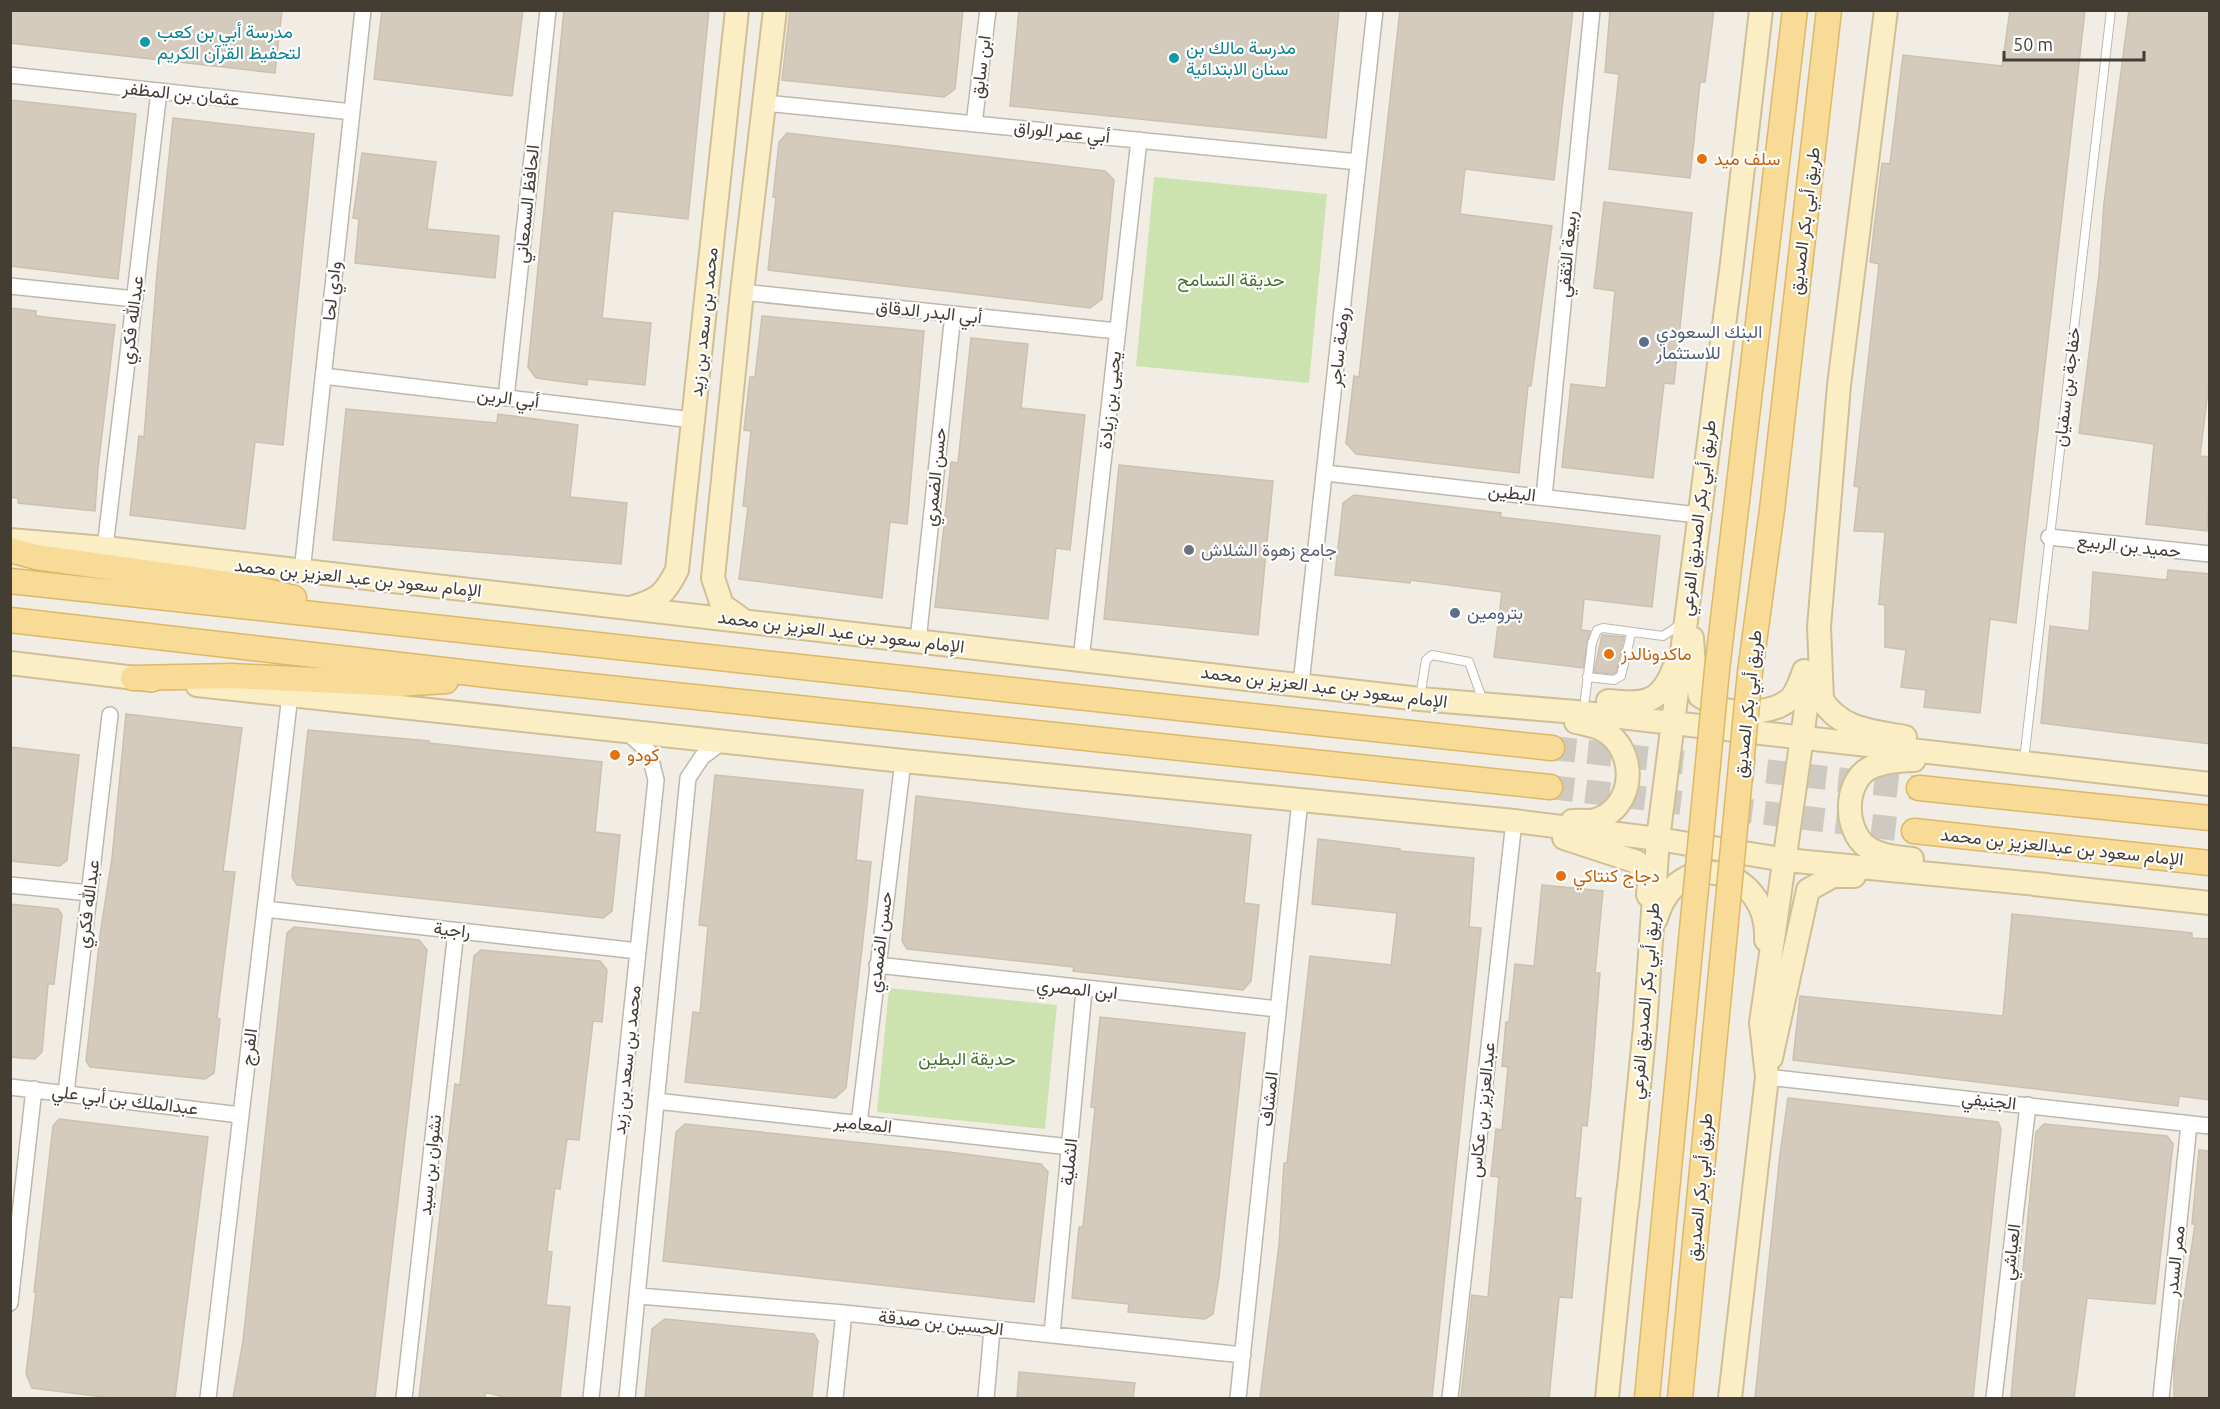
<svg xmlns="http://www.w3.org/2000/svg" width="2220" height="1409" font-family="Ubuntu,Vazirmatn,sans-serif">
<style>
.green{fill:#cce3af}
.building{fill:#d5cbbd;stroke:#ccc0ae;stroke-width:1.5}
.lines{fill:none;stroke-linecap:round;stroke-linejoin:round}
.primary-tunnel{stroke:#cecac1;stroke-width:24;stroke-dasharray:24 12;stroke-linecap:butt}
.lane-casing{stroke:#bfb7aa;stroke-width:10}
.street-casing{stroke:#bfb7aa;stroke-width:18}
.secondary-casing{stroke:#cebf96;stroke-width:26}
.primary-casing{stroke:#dcb867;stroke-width:27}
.lane{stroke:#fff;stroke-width:8}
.street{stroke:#fff;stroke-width:15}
.secondary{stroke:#fbedc4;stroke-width:22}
.primary{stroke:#f8db96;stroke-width:24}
.primary-bridge-casing{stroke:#dcb867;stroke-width:27;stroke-linecap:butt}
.primary-bridge{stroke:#f8db96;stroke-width:24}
.culture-dot{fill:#0f9aa8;stroke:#fff;stroke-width:2}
.food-dot{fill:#e8710a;stroke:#fff;stroke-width:2}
.service-dot{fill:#5c6f8a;stroke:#fff;stroke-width:2}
.worship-dot{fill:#6b7280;stroke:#fff;stroke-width:2}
.labels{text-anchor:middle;stroke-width:4.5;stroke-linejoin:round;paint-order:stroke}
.culture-label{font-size:18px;fill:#0d838f;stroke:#fff;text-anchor:start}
.street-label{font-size:18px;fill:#433d34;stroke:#fff}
.food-label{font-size:18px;fill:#c56008;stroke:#fff;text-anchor:start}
.park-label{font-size:18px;fill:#46702c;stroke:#fff}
.service-label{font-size:18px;fill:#4e5e75;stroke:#fff;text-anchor:start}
.worship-label{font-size:18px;fill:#5b616d;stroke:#fff;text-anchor:start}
</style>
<rect width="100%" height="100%" fill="#f1ede4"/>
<path class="green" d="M1154,177L1327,194L1309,383L1136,366Z
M889,988L1057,1005L1045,1129L877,1112Z"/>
<path class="building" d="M10,10H282L275,73L10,43Z
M382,10H523L512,96L374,79Z
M564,10H709L688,219L613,211L602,318L651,323L645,385L587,379V385L536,378L528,367Z
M790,10H963L955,89L944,97L782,80Z
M1019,10H1339L1326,138L1010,106Z
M1400,10H1573L1554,180L1465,169L1460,214L1552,226L1531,386H1528L1519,473L1356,454L1346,443L1354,376L1359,377Z
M1610,10H1714L1705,82H1700L1690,178L1609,169L1619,74L1605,72Z
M2010,10H2085L2016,623L1990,619L1980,713L1924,707L1926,690L1901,687L1906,650L1885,647V605L1879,604L1885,532L1854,531L1859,487L1854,486L1879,264L1870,262L1882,163L1890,164L1903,55L2002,66Z
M2129,10H2210V374L2200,456L2210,457L2207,531L2146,524L2154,444L2079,433L2099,274L2104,203Z
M10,100L136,114L118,279L10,266Z
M173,118L314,134L283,445L255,442L245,529L130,515L139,436L144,437L157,273Z
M787,133L1105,171L1114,180L1102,299L1090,308L768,270L776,197H773L779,142Z
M362,153L436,162L427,229L499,236L495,278L355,263L359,219L353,218Z
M1604,202L1692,213L1674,384L1664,383L1653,478L1562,467L1571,384L1606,388L1615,291L1594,288Z
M10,308L36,311V316L115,325L98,468L95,511L18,503V498L10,497Z
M762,316L924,331L907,524L890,522L882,598L739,579L748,507L743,506L751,431L744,430L750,377H755Z
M971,338L1028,344L1021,408L1085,415L1070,550L1056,548L1048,619L935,607L951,462L958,463Z
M346,409L497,423L498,414L578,425L570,497L627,503L621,564L333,540Z
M1119,465L1273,481L1258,635L1104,619Z
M1354,495L1501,513L1500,517L1660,536L1652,607L1584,599L1581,630L1590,631L1583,668L1494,657L1502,592L1410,580V583L1335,575L1343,503Z
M2168,570L2210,574V744L2041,723L2050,626L2089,631L2093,572L2167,580Z
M1602,635L1624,637L1616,672L1613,674L1594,672Z
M126,714L242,728L223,871L235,872L217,1018L220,1019L214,1073L205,1079L90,1067L86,1061L101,928L112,858Z
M308,730L429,741V743L602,762L595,832L620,835L612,911L603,918L297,885L292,877Z
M10,747L79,755L67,860L60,866L10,861Z
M715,775L863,790L856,860L871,862L867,904L846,1088L835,1098L685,1082L693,1012L700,1013L708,926L699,925Z
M916,796L1251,835L1244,903L1259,905L1251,981L1243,990L1073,971L1074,967L907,949L902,941Z
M1318,839L1400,849V851L1474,858L1469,927L1481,928L1432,1398H1260L1279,1245L1284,1163H1287L1310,956L1391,965L1397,913L1312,904Z
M1542,885L1603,891L1595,973H1600L1591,1087L1587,1126L1582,1125L1575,1198H1581L1572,1298L1559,1297L1549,1398L1461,1397L1472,1295L1488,1297L1499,1177L1491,1176L1496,1129L1502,1130L1508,1067L1502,1066L1506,1022H1509L1515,964L1534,966Z
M10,904L58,909L62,915L54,984H48L42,1052L35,1059L10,1057Z
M2012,914L2192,933V938L2210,939V1100L2179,1096L2178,1106L1793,1060L1800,996L2003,1016Z
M294,927L419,940L427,950L375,1398H233L243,1341L287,933Z
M481,950L600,961L607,970L602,1022L593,1021L579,1140L567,1139L560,1189L555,1188L547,1251L552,1252L546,1305L570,1307L560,1398H507L485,1392V1398H419L455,1084L460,1085L474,956Z
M1100,1017L1245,1033L1219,1277L1213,1314L1205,1319L1128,1312L1129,1304L1072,1298L1079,1227H1083L1095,1108L1091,1107Z
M1788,1098L1998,1122L2001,1129L1973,1398H1755L1780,1154Z
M59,1119L208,1137L175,1398H112L32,1388L26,1374L36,1292H34L53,1126Z
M685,1124L949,1152L1041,1164L1048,1172L1034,1302L663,1261L676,1132Z
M2044,1124L2167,1136L2173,1144L2155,1304L2087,1298L2074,1398L2011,1397L2036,1132Z
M2199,1150L2210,1151V1398H2174V1366L2195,1224H2192Z
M665,1319L814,1334L818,1341L812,1398H645L652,1329Z
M1019,1372L1135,1383L1133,1398H1017Z"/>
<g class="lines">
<path class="primary-tunnel" d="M1552,748L1919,788
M1550,787L1914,831"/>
<g class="lane-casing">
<path id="lane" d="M1587,677L1614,680L1621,676L1631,634
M1420,697L1426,660L1432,655L1469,662L1483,701
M1585,699L1592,643L1597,630L1603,628L1663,636L1681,624
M2024,760L2111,10"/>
</g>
<g class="street-casing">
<path id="street" d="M10,75L352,112
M765,103L1358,162
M974,124L988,10
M10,286L135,299
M742,292L1117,331
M323,376L693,420
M506,398L548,10
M1326,473L1698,515
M1544,497L1592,10
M2049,537L2210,554
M105,548L159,91
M302,572L363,10
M918,641L953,314
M1081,660L1139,140
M1301,684L1375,10
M10,885L89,893
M265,909L638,951
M877,965L1278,1009
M1767,1077L2210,1126
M10,1087L240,1115
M66,1093L110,715
M656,1101L1070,1147
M859,1124L903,761
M639,1296L844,1313L1243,1355
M10,1303L34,1089
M1052,1334L1084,990
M208,1398L290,695
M404,1398L456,931
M591,1398L656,780L649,752L627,732
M627,1398L688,778L702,757L722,742
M835,1398L844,1313
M986,1398L992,1329
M1238,1398L1300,800
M1450,1398L1514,821
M1994,1398L2028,1105
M2161,1398L2189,1124"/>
</g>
<g class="secondary-casing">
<path id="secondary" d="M1886,10L1839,385L1819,627L1822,700C1841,730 1873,731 1905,737
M10,540L105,548L1420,699L1576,712L2210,784
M634,607C659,599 665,594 677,570L737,10
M743,620L722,605L713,578L742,292L775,10
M1692,638L1694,667L1700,696C1708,701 1717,707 1725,710C1745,714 1778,713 1792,697C1798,689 1801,680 1804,671
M10,663L152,680
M197,685L903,761L1514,821L1658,839L1786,860L2047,885
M1608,701C1643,704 1660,705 1674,668
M1572,821C1579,820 1589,822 1596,820C1636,807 1638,750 1603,730C1596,726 1584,724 1576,722
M1564,838L1637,862L1649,881L1648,895
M1912,859C1896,857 1880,856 1867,847C1844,830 1844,784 1868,769C1880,762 1901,760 1914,760
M2034,884L2210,903
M1656,919C1677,843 1770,868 1766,940
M1771,1058L1808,890L1833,876H1854
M1627,1206L1645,1027L1658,839L1732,263L1761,10
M1607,1398L1628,1192
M1730,1398L1767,1077L1761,1023L1811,674"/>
</g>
<g class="primary-casing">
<path id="primary" d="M10,550L36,557L250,587L294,598
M10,581C525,635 1038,694 1552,748
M10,620L505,677L1550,787
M133,678L232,676L398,684L446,681
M1919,788L2210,818
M1914,831L2210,863"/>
</g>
<use href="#lane" class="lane"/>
<use href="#street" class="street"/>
<use href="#secondary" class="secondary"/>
<use href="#primary" class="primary"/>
<g class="primary-bridge-casing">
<path id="primary-bridge" d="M1647,1398L1717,670L1795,10
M1680,1398L1750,672L1772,510L1829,10"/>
</g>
<use href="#primary-bridge" class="primary-bridge"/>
</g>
<g class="culture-dot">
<circle cx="145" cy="42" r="6"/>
<circle cx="1174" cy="58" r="6"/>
</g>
<g class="food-dot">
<circle cx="1702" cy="159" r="6"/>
<circle cx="1609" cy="654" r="6"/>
<circle cx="615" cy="755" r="6"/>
<circle cx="1561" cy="876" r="6"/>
</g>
<g class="service-dot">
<circle cx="1644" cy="342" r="6"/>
<circle cx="1455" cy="613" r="6"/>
</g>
<circle class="worship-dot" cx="1189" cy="550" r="6"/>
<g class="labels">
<g class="culture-label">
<text x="157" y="38">مدرسة أبي بن كعب<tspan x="157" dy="21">لتحفيظ القرآن الكريم</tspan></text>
<text x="1186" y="54">مدرسة مالك بن<tspan x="1186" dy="21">سنان الابتدائية</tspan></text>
</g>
<g class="street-label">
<text transform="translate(981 67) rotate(-83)" y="6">ابن سابق</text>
<text transform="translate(181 94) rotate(6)" y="6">عثمان بن المظفر</text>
<text transform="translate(1062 132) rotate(6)" y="6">أبي عمر الوراق</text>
<text transform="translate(527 204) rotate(-84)" y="6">الحافظ السمعاني</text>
<text transform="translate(1805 221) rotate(-83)" y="6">طريق أبي بكر الصديق</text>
<text transform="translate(1567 254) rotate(-85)" y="6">ربيعة الثقفي</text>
<text transform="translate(332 291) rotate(-84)" y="6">وادي لحا</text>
<text transform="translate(929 312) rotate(6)" y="6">أبي البدر الدقاق</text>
<text transform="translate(132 320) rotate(-83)" y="6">عبدالله فكري</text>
<text transform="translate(704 322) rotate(-84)" y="6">محمد بن سعد بن زيد</text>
<text transform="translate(1339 347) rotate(-84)" y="6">روضة ساجر</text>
<text transform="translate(2067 387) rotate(-83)" y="6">خفاجة بن سفيان</text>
<text transform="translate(508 398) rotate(7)" y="6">أبي الرين</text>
<text transform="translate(1110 400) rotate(-84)" y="6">يحيى بن زيادة</text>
<text transform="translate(935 477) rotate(-84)" y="6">حسن الضمري</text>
<text transform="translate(1512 493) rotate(6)" y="6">البطين</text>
<text transform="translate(1698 518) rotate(-83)" y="6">طريق أبي بكر الصديق الفرعي</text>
<text transform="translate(2129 546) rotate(6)" y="6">حميد بن الربيع</text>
<text transform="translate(358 578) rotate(6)" y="6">الإمام سعود بن عبد العزيز بن محمد</text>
<text transform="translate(841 632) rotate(7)" y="6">الإمام سعود بن عبد العزيز بن محمد</text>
<text transform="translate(1324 687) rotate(7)" y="6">الإمام سعود بن عبد العزيز بن محمد</text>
<text transform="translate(1748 704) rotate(-84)" y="6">طريق أبي بكر الصديق</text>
<text transform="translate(2062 847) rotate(6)" y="6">الإمام سعود بن عبدالعزيز بن محمد</text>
<text transform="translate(88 904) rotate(-83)" y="6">عبدالله فكري</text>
<text transform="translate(452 930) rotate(6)" y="6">راجية</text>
<text transform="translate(880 942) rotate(-83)" y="6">حسن الضمدي</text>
<text transform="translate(1077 989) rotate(6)" y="6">ابن المصري</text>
<text transform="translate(1645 1001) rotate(-85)" y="6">طريق أبي بكر الصديق الفرعي</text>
<text transform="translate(249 1047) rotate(-83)" y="6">الفرج</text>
<text transform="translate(627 1060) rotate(-84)" y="6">محمد بن سعد بن زيد</text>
<text transform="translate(1269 1099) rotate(-84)" y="6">المشاف</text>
<text transform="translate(125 1100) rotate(7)" y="6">عبدالملك بن أبي علي</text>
<text transform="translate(1989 1101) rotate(6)" y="6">الجنيفي</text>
<text transform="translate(1482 1110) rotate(-84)" y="6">عبدالعزيز بن عكاس</text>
<text transform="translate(863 1124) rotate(6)" y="6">المعامير</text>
<text transform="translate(1069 1162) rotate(-84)" y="6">الثملية</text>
<text transform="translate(430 1165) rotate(-84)" y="6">نشوان بن سيد</text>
<text transform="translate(1700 1187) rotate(-85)" y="6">طريق أبي بكر الصديق</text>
<text transform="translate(2011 1252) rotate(-83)" y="6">العياشي</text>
<text transform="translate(2175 1261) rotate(-84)" y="6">ممر السدر</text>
<text transform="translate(941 1323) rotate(6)" y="6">الحسين بن صدقة</text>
</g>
<g class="food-label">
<text x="1714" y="165">سلف ميد</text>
<text x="1621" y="660">ماكدونالدز</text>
<text x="627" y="761">كودو</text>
<text x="1573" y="882">دجاج كنتاكي</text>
</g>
<g class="park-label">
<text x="1231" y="286">حديقة التسامح</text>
<text x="967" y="1065">حديقة البطين</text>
</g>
<g class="service-label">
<text x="1656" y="338">البنك السعودي<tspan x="1656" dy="21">للاستثمار</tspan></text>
<text x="1467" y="619">بترومين</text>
</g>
<g class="worship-label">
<text x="1201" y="556">جامع زهوة الشلاش</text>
</g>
</g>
<rect width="2220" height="1409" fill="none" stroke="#433d34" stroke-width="24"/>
<path d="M2004 51v9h140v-9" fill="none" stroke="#433d34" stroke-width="3"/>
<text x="2013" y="51" font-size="18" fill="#433d34" stroke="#ffffff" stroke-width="4.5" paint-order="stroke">50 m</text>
</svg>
